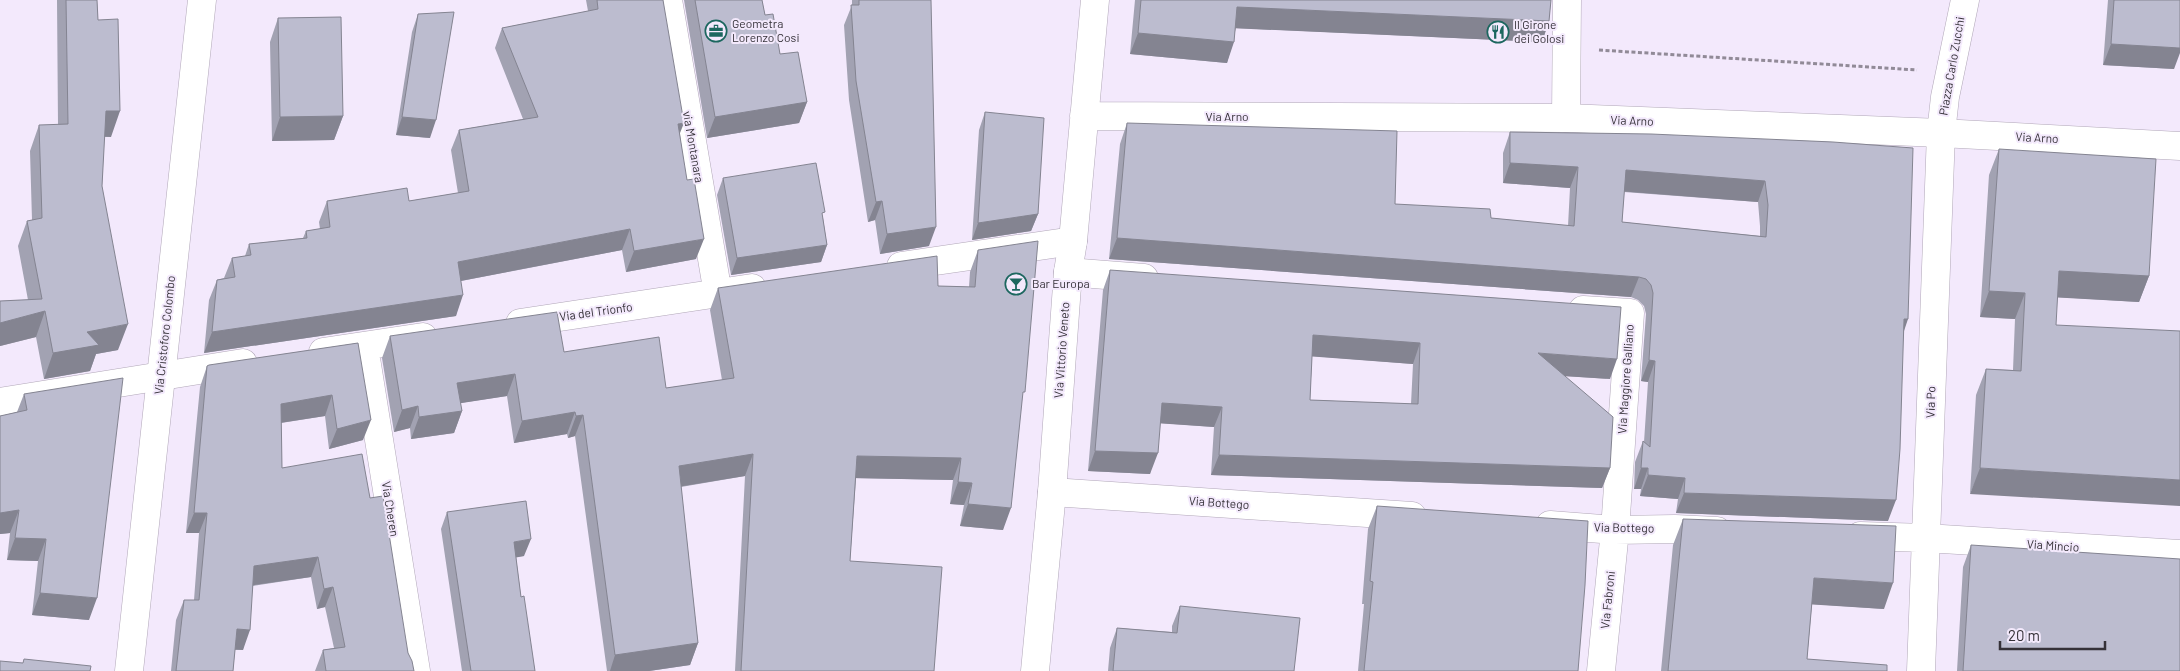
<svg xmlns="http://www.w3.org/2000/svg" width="2180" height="671" font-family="Barlow,sans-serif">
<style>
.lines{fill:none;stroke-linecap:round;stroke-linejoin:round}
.minor-casing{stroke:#b1a7b8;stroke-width:29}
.tertiary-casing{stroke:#b1a7b8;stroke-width:29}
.secondary-casing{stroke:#b1a7b8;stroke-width:29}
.path{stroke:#918a97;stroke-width:3;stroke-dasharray:4 2.5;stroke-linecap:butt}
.minor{stroke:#fff;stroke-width:28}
.tertiary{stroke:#fff;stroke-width:28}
.secondary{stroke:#fff;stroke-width:28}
.wall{fill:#a2a2b2;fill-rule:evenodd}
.shaded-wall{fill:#848491}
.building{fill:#bcbccf;stroke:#848491;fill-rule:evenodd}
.labels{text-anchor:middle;stroke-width:4;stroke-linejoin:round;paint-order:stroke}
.poi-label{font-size:12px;fill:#353138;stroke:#f3e9fc;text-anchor:start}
.street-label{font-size:12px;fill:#353138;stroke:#f3e9fc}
</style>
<rect width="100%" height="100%" fill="#f3e9fc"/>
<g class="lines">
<g class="minor-casing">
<path id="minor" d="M668,0L718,294
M1566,118L1567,0
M901,266L1073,241
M1068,272L1144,278
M1583,310L1630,313L1615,530L1601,671
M520,323L752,288
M364,346L416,671
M323,352L423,337
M0,402L243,363
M1052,492L1412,516
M1550,525L1615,530L1675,529L1717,531
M1860,536L1926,538L2180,554
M1921,671L1941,133L1945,97L1965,0"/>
</g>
<g class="tertiary-casing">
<path id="tertiary" d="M129,671L202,0"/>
</g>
<g class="secondary-casing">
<path id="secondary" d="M1084,116L1566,118L1941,133L2180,146
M1035,671L1052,492L1068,272L1073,241L1095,0"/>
</g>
<path class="path" d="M1599,50L1917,70"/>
<use href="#minor" class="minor"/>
<use href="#tertiary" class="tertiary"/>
<use href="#secondary" class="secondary"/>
</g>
<path class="wall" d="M57,0H97L98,20L111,137H104L102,186L118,350L96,354L90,371L44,379L36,337L0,346V301L28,300L18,246L27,221L32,220L30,151L39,125H58Z
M586,0H663L680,135L696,259L626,272L622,250L461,281L456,316L204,353L209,300L217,280L224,278L232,258L245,256L249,244L303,238L306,231L320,229L319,222L327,201H409L458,193L451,150L459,130L523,119L495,48L502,28L588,11Z
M684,0H762L765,15L780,54L807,102L799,123L707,138Z
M852,0H931L929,246L880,254L875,220L868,222L849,100L844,25L852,5Z
M1135,0H1551L1549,21L1542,42L1236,28L1227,63L1130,54Z
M2108,0H2180L2174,69L2103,65Z
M418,14L430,138L396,135L412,32Z
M278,18L343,116L334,140L272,141L270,42Z
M985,112L1038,214L1031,231L972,240L979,130Z
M1127,123L1395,204L1491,218L1568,226L1570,188L1503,183V153L1510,132L1833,142L1904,330L1888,521L1676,513L1678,499L1640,496L1641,489H1634L1635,462L1643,441L1644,442L1648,382L1641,381L1646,314L1644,306L1638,300L1631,297L1109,259L1120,144ZM1624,192L1758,202L1760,226V236L1622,222Z
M1999,149L2149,276L2139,302L2057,297L1970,494L1976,395L1986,369L2013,370L2015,319L1980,317L1989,175Z
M723,178L823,218L827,245L821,262L731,275L717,195Z
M978,250L1022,401L1003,530L960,526L964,505L950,504L953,480L856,478L850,561L934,671H735L745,476L681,487L698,643L690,665L649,671H607L575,436L568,438L567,434L514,443L507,396L460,403L462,411L454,433L411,439L410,428L394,432L382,358L390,336L564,352L666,388L722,380L710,310L718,288L938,286L969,287L970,272Z
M1110,270L1610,379L1565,376L1610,468L1602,488L1211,475L1214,427L1160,423L1150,474L1088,471L1103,290ZM1312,356L1413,364L1411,404L1310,400Z
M358,343L363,440L329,449L325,416L281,423L282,468L370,498L408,653L414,671H315L323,650L334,648L325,607L317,609L311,577L253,586L243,650H235L233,671H171L176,620L184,600H194L199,533H186L200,387L207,366Z
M24,394L89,620L32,615L38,561L7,560L10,533L0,534V416L17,412Z
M1377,506L1578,671H1358L1364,604H1362L1368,529Z
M447,512L524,556L516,557L521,597L535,671H462L441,529Z
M1683,519L1884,609L1812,604L1807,659L1887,671H1661L1673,545Z
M1971,545L2180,671H1957L1963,567Z
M1180,606L1294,671H1108L1110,648L1117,628L1172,632V626Z"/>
<path class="shaded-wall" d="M1237,7L1549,21L1542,42L1230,28Z
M1138,33L1234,42L1227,63L1130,54Z
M2111,44L2180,48V53L2174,69L2103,65Z
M807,102L799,123L707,138L715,117Z
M106,111H120L111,137L96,136Z
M343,116L334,140L272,141L280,117Z
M402,117L436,120L430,138L396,135Z
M684,123L676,143L678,124Z
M1510,163L1578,167L1570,188L1503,183Z
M1626,170L1765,181L1758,202L1618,191Z
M882,201L875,220L868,222L876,202Z
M1038,214L1031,231L972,240L978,223Z
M936,227L929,246L880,254L887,234Z
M630,229L622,250L450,283L458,262Z
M1117,238L1639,277L1631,297L1109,259Z
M704,239L696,259L626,272L634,251Z
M827,245L821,262L731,275L737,258Z
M2059,271L2149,276L2139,302L2049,297Z
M1989,291L2025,293L2015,319L1980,317Z
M463,295L456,316L204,353L212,332Z
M45,311L36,337L0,346V323Z
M1904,319H1908L1901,340Z
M128,324L118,350L96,354L90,371L44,379L53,353L87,332Z
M1313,335L1420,343L1413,364L1306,356Z
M1538,353L1617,359L1610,379L1531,374Z
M1649,360L1655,361L1648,382L1641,381Z
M515,374L507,396L449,405L457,383Z
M332,395L325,416L273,424L281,404Z
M1162,403L1222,407L1214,427L1155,423Z
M418,406L410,428L394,432L402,410Z
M462,411L454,433L411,439L419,417Z
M575,412L567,434L514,443L522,421Z
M583,415L575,436L568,438L576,416Z
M371,420L363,440L329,449L337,429Z
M1095,451L1158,453L1150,474L1088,471Z
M753,454L745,476L671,488L679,466Z
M1219,455L1610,468L1602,488L1211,475Z
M857,456L961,458L953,480L849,478Z
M1641,468H1648L1641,489H1634Z
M1980,468L2180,480V506L1970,494Z
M1648,475L1685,478L1678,499L1640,496Z
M958,482L972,483L964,505L950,504Z
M1684,493L1896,500L1888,521L1676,513Z
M968,504L1011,508L1003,530L960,526Z
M19,510L10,533L0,534V513Z
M194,513H207L199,533H186Z
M15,538L46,539L38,561L7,560Z
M531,539L524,556L508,559L514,542Z
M318,557L311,577L247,586L254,566Z
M1814,578L1893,583L1884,609L1805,604Z
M333,587L325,607L317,609L324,589Z
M40,593L97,598L89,620L32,615Z
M237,629L250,630L243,650L229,649Z
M698,643L690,665L649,671H610L615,655Z"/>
<path class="building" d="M66,0H97L98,20L118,19L120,111H106L102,186L128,324L87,332L99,345L53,353L45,311L0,323V301L42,299L27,221L42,218L39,125L68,124Z
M597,0H663L684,123L678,124L687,180L694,179L704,239L634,251L630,229L458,262L463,295L212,332L217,280L235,277L232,258L251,255L249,244L307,238L306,231L330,227L327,201L407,188L409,201L469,191L459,130L538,117L502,28L598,9Z
M695,0H762L765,15L773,14L780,54L798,52L807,102L715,117Z
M859,0H931L936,227L887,234L882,201L876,202L856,81L851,5H859Z
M1141,0H1551L1549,21L1237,7L1234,42L1138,33Z
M2114,0H2180V48L2111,44Z
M454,12L436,120L402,117L418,14Z
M341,17L343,116L280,117L278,18Z
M985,112L1044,118L1038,214L978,223Z
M1127,123L1397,131L1395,204L1490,209L1491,218L1574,226L1578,167L1510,163V132L1651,134L1833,142L1913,148L1908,319H1904L1900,449L1896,500L1684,493L1685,478L1648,475V468H1641L1643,441L1650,447L1655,361L1649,360L1653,293L1651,285L1646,279L1639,277L1117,238ZM1626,170L1765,181L1768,205L1766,237L1622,222Z
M1999,149L2156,159L2149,276L2059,271L2056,325L2180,331V480L1980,468L1986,369L2021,371L2025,293L1989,291Z
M816,163L825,212L822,213L827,245L737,258L723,178Z
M1038,241L1025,392H1023L1011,508L968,504L972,483L958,482L961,458L857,456L850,561L942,567L934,671H741L753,454L679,466L698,643L615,655L583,415L576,416L575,412L522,421L515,374L457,383L462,411L419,417L418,406L402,410L390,336L557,312L564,352L659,337L666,388L734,378L718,288L937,256L938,286L975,287L978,250Z
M1110,270L1621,307L1617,359L1538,353L1613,417L1610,468L1219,455L1222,407L1162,403L1158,453L1095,451ZM1313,335L1420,343L1418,404L1310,400Z
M358,343L371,420L337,429L332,395L281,404L282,468L362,454L370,498L383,496L408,653L412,661L414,671H326L323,650L345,647L333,587L324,589L318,557L254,566L250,630L237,629L233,671H176L184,600H199L207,513H194L207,366L209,365Z
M123,378L97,598L40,593L46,539L15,538L19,510L0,513V416L27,410L24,394Z
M526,501L531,539L514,542L521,597L524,596L535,671H471L447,512Z
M1377,506L1588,521L1585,585L1578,671H1364L1373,582L1370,581Z
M1683,519L1896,526L1893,583L1814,578L1807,659L1887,665V671H1668Z
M1971,545L2180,559V671H1963Z
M1180,606L1300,618L1294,671H1113L1117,628L1177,633Z
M24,659L91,666L90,671H0V661L23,663Z"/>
<defs>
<g id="office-ring" transform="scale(1.125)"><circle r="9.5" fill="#f3e9fc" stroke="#1c675f" stroke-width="1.5"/><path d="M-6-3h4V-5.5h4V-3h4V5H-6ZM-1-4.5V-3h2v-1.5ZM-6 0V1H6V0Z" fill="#1c675f"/></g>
<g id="restaurant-ring" transform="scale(1.125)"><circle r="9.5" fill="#f3e9fc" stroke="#1c675f" stroke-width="1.5"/><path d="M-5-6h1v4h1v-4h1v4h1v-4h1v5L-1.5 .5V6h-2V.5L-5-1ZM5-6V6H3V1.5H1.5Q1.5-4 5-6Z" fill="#1c675f"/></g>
<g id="bar-ring" transform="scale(1.125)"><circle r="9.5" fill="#f3e9fc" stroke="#1c675f" stroke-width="1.5"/><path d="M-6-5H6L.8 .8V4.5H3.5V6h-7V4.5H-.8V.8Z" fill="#1c675f"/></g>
</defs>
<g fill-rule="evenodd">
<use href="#office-ring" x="716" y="31"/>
<use href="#restaurant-ring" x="1498" y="32"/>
<use href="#bar-ring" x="1016" y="284"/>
</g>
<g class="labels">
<g class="poi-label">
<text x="732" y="28">Geometra<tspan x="732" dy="14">Lorenzo Cosi</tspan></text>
<text x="1514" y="29">Il Girone<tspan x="1514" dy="14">dei Golosi</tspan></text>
<text x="1032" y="288">Bar Europa</text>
</g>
<g class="street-label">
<text transform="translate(1952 66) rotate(-80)" y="4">Piazza Carlo Zucchi</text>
<text x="1227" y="121">Via Arno</text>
<text transform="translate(1632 121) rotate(2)" y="4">Via Arno</text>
<text transform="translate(2037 138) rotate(3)" y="4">Via Arno</text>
<text transform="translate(693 147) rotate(80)" y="4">via Montanara</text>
<text transform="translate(596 312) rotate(-8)" y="4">Via del Trionfo</text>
<text transform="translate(165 335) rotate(-84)" y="4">Via Cristoforo Colombo</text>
<text transform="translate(1062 350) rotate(-86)" y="4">Via Vittorio Veneto</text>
<text transform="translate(1626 379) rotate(-86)" y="4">Via Maggiore Galliano</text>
<text transform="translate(1931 402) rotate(-88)" y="4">Via Po</text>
<text transform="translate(1219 503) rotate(4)" y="4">Via Bottego</text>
<text transform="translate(390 509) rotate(81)" y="4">Via Cheren</text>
<text transform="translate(1624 528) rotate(1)" y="4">Via Bottego</text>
<text transform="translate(2053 546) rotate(4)" y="4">Via Mincio</text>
<text transform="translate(1608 600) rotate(-84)" y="4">Via Fabroni</text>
</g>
</g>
<path d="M2000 641v8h105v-8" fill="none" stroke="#353138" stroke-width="2.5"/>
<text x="2008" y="641" font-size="15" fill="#353138" stroke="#f3e9fc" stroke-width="4" paint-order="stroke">20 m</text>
</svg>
